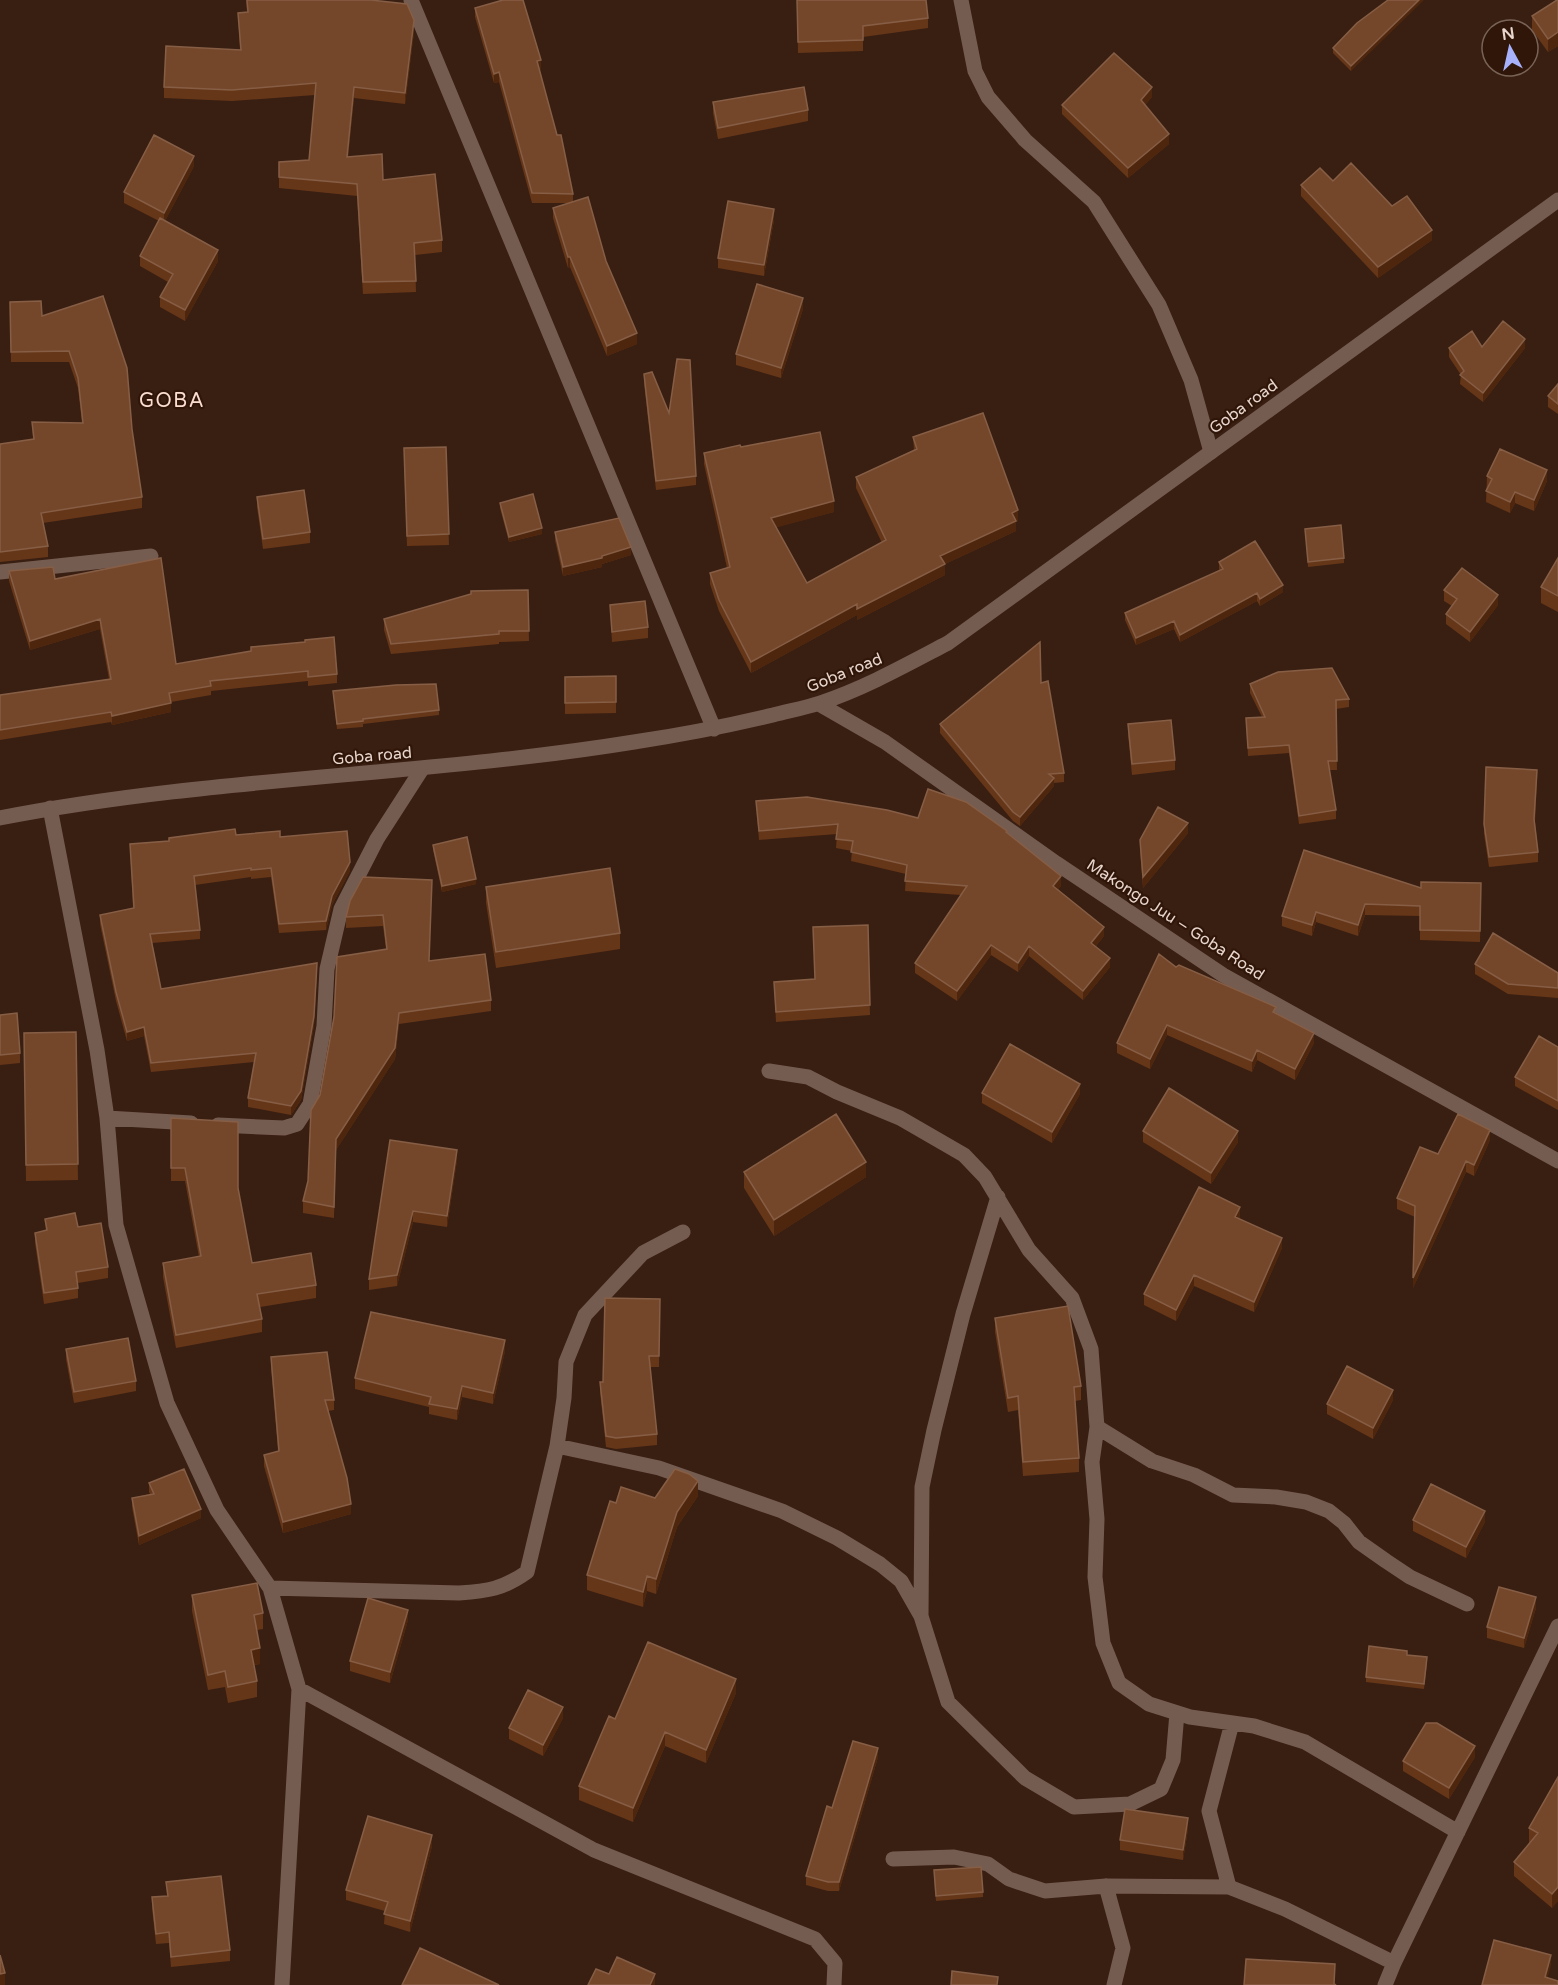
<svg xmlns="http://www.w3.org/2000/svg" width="1558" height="1985" font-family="'Varela Round',sans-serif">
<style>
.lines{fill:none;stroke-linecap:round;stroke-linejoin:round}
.minor{stroke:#755c51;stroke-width:15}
.tertiary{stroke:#755c51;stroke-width:15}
.wall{fill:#663618}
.shaded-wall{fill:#4e260d}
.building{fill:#74472b;stroke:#865e45;stroke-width:1.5}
.labels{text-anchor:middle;stroke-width:4.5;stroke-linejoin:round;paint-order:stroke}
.street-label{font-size:16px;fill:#e8d6ce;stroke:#2f1608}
.quarter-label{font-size:20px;letter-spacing:1.5px;fill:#fbded0;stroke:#2f1608}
</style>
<rect width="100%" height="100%" fill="#391f12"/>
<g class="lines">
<path class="minor" d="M411,0L714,729
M961,0L975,71L988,97L1025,140L1094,202L1159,305L1191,380L1211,452
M0,572L151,556
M50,808L97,1050L107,1118L116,1225L167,1403L217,1510L270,1588L299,1689L282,1985
M769,1071L808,1077L837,1092L900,1118L964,1155L985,1177L1029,1250L1072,1298L1091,1349L1097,1427L1152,1461L1194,1475L1233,1495L1276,1497L1306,1502L1329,1511L1344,1523L1359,1542L1386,1561L1410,1577L1467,1604
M107,1118L191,1123
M218,1125L284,1128L297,1124L310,1104L324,1026L327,969L341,909L377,839L422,769
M998,1197L963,1314L934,1430L922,1487L921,1616L948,1702L1025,1778L1074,1807L1130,1804L1161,1789L1173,1760L1177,1713
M1097,1427L1092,1462L1097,1519L1095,1577L1103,1643L1119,1683L1149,1704L1190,1717L1254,1726L1305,1742L1458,1832
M557,1446L659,1468L782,1511L837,1538L880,1564L901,1581L921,1616
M270,1588L459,1593C488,1591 503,1589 527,1572L557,1446L564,1398L566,1362L585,1315L643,1253L683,1232
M299,1689L594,1850L815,1939L835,1963L834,1985
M893,1859L954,1857L988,1864L1009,1879L1045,1891L1106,1886L1229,1887L1285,1909L1394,1963
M1106,1886L1123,1948L1114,1985
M1229,1887L1209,1811L1232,1723
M1385,1985L1394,1963L1558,1626"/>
<path class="tertiary" d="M819,704L885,742L1056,863L1223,975L1558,1161
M0,818C209,777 424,776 634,742C681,735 727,726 773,715C788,711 805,708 820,703C865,688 906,665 948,643L1558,200"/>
</g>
<path class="wall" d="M246,0H371L414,32L405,104L354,98L348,157L383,180L442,240V252L415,255L416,292L363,294L357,196L279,188V177L309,160L315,95L232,101L164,98V87L240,50L238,13L247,12Z
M797,0L928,18V28L863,37V51L798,53Z
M1388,0L1351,71L1333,53V48Z
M1558,0V46L1548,52L1532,30V16Z
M475,8L541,69L539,70L573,194V201L606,261L637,344L607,356L570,267L568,268L553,218V208L569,203H532L499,82L494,83L475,17Z
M1152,97L1145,105L1169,144L1128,178L1062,114V105Z
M713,102L808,110V121L718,139L713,113Z
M194,166L165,221L218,261L185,321L160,307V297L168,282L140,266V256L159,221L124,203V192Z
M1333,181L1392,206L1432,240L1378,278L1301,196V185Z
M774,220L764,276L718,268V258Z
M10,302L42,316L132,429L142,497V508L43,523L48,546V557L0,562V444L33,439L32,422L82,423L78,388L69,362H11Z
M803,309L781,378L736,365V354Z
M1482,347L1525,348L1483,402L1460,384L1461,375L1449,357V348Z
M644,374L696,476V485L656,490L644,383Z
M1558,384V414L1548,407V396Z
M913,437L1018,521L1016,522V531L945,564V575L857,620V615L751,673L719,611L710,584V573L727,568L704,464V453L741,447L834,512L776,527L807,583L882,543L856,488V477L914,450Z
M446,447L449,545L407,546L404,459Z
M1487,476L1547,481L1534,511L1515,503L1510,513L1486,502Z
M257,497L310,532V543L263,549L257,507Z
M500,503L542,534L509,542L500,508Z
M1305,529L1344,558V563L1308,567Z
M555,532L631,555L602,564V567L563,576L555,540Z
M1558,558V612L1541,603V587Z
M1219,562L1283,592L1260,606L1257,601L1180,642L1174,629L1136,645L1125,620V613L1220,571L1219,569Z
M9,571L55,579L176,664L251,651L337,674V683L308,686V681L211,691V695L171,702V712L112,725L111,722L0,740V695L109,679L100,629L30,650L9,581Z
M528,590L529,641L499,642V644L391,654L384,630V619Z
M1444,590L1498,605L1470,642L1446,624V614L1452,606L1444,601Z
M610,605L648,627V638L612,642Z
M616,676V713L565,714V677Z
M1041,683L1064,773V782L1054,783V786L1020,826L1013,821L940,733V724Z
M1250,684L1349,699V707L1336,709L1337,770H1329L1336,810V819L1299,824L1289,753L1248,756L1246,718L1262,717L1250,693Z
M333,691L439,710V715L363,724V727L337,729Z
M1128,724L1175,760V770L1132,775L1128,734Z
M1537,779L1535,822L1538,852V862L1489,867L1484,834V824Z
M756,801L918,818L1007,833L1061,886L1058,889L1104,936L1096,946L1110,967L1083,1000L1029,956L1018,972L991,955L957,1001L915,973V963L961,895L905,891L906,874L851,861L852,851L836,848L837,834L759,840Z
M1188,833L1143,888L1140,851V840Z
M236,835L280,837L350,871L332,905L326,930L279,933L271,877L251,879V877L195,885L200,930V939L152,943L161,989L317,972L314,1025L301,1100L291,1115L248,1107V1098L254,1062L151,1072L144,1036L127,1041L116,1001L100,924V915L133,908L130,844Z
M433,845L476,884L442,892L433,850Z
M363,877L430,961L491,1000V1011L399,1024L395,1059L336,1150L334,1218L303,1213V1201L308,1181L386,949L383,926L346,928V917Z
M1481,883L1480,942L1420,940V916L1365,915L1358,936L1316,922L1312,936L1282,926V916L1421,888Z
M486,887L620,933V949L496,968L486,903Z
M868,925L870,1015L776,1022L774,982L815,979Z
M1475,964L1558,973V998L1508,994L1475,974Z
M1176,967L1276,1013L1314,1043L1295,1080L1257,1060L1252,1072L1167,1035L1150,1069L1117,1053V1043Z
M0,1015L20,1053V1063L0,1065Z
M76,1032L78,1180L26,1181L24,1033Z
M1558,1047V1110L1515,1086V1077Z
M982,1093L1080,1094L1052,1143L982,1103Z
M171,1118L238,1188L252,1263L316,1285V1298L260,1307L262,1319V1332L176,1348L163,1277V1263L199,1257L185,1181H171Z
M1143,1131L1238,1142L1211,1184L1143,1142Z
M390,1140L457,1160L447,1227L413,1222L397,1286L369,1290V1279Z
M1490,1140L1474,1176L1466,1172L1413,1288L1415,1217L1397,1209V1198L1438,1154Z
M744,1172L866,1177L774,1236L744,1188Z
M1240,1218L1239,1219L1282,1248L1254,1312L1194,1286L1176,1321L1144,1305V1294Z
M45,1219L78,1227L108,1267V1278L78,1283V1298L44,1304L35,1243V1233L46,1231Z
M660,1299L659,1367H650L657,1434V1445L616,1449L606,1447L600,1392V1382H603Z
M995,1318L1081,1386V1400L1075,1401L1079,1458V1472L1023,1476L1018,1410L1008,1412L995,1332Z
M66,1349L136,1381V1391L74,1403L66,1359Z
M505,1351L493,1404L462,1397L457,1420L429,1414V1407L355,1389V1378Z
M271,1357L334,1400V1410L328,1411L351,1514L283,1533L264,1466V1455L278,1451L271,1367Z
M1393,1400L1373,1439L1327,1414V1404Z
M149,1483L201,1518L139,1545L132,1507V1498L150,1494L149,1492Z
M698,1496L677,1527L656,1594L647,1591L643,1607L587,1590V1575L616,1503L655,1498Z
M1413,1520L1485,1522L1466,1558L1413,1531Z
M192,1595L263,1613V1629L257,1630L260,1664L254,1665L257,1681V1697L228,1703L225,1687L208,1690L192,1611Z
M1536,1608L1524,1648L1487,1638V1627Z
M408,1620L390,1683L350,1671V1661Z
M1407,1655L1427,1663L1424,1689L1366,1682V1677Z
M736,1693L706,1763L665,1746L633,1822L579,1800V1786L615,1719Z
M563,1718L543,1756L509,1739V1728Z
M878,1757L839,1891H828L806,1885V1876L832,1808Z
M1475,1757L1449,1799L1403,1771V1761Z
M1558,1777V1901L1552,1908L1514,1876V1862L1530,1843L1529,1842V1828Z
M1188,1829L1183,1860L1120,1850V1840Z
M432,1846L410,1932L384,1924L385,1911L346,1900V1890Z
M934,1875L983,1892V1897L936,1901Z
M166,1882L230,1950V1961L171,1967L169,1943L156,1944L152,1908V1897L167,1896Z"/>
<path class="shaded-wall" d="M1419,0H1424L1351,71V66Z
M414,20V32L405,104V93Z
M1558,32V46L1548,52V39Z
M541,60V69L537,70V61Z
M499,72V82L494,83V74Z
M354,87V98L347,168V157Z
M1152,87V97L1141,110V100Z
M1169,134V144L1128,178V168Z
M194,156V166L164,223V213Z
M774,209V220L764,276V265Z
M1432,230V240L1378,278V267Z
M218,250V261L185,321V310Z
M568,257H570V267L568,268Z
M803,298V309L781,378V368Z
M637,333V344L607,356V346Z
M1525,339V348L1483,402V393Z
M1547,470V481L1534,511V500Z
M1515,492V503L1510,513V502Z
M834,501V512L771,529V518Z
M1018,510V521L1016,522V531L945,564V575L857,620V609L940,556Z
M542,528V534L509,542V537Z
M631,547V555L602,564V567L563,576V567Z
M1283,585V592L1260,606V599Z
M1257,593V601L1180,642V635Z
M1498,595V605L1470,642V632Z
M857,604V615L751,673V662Z
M100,619V629L30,650V641Z
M1174,621V629L1136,645V638Z
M171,703V712L112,725V716Z
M1054,778V786L1020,826V817Z
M1188,823V833L1143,888V877Z
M350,862V871L332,905L326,930V921L332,896Z
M1061,876V886L1053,895V886Z
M476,879V884L442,892V886Z
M1365,904V915L1358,936V925Z
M1316,912V922L1312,936V925Z
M1104,927V936L1091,952V943Z
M991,945V955L957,1001V991Z
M1029,946V956L1018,972V963Z
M1110,958V967L1083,1000V991Z
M317,963L314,1025L301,1100L291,1115V1106Z
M399,1013V1024L395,1059L336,1150L334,1218L336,1139Z
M1167,1025V1035L1150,1069V1059Z
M144,1027V1036L127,1041V1032Z
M1314,1033V1043L1295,1080V1069Z
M1257,1050V1060L1252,1072V1061Z
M1080,1084V1094L1052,1143V1132Z
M1490,1130V1140L1474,1176V1165Z
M1238,1131V1142L1211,1184V1173Z
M457,1150V1160L447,1227V1216Z
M1466,1161V1172L1413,1288V1278Z
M866,1162V1177L774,1236V1220Z
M1240,1207V1218L1235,1228V1217Z
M413,1211V1222L397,1286V1275Z
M1282,1238V1248L1254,1312V1302Z
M1194,1275V1286L1176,1321V1310Z
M505,1340V1351L493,1404V1393Z
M462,1386V1397L457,1420V1409Z
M1393,1390V1400L1373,1439V1428Z
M698,1481V1496L677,1527L656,1594V1579L677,1512Z
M351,1504V1514L283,1533V1522Z
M201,1509V1518L139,1545V1536Z
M1485,1511V1522L1466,1558V1547Z
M647,1576V1591L643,1607V1592Z
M1536,1597V1608L1524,1648V1638Z
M408,1610V1620L390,1683V1672Z
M260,1648V1664L251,1665V1650Z
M736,1679V1693L706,1763V1750Z
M563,1707V1718L543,1756V1745Z
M665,1732V1746L633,1822V1808Z
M1475,1746V1757L1449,1799V1788Z
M878,1748V1757L839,1891V1882Z
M1188,1818V1829L1183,1860V1850Z
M432,1835V1846L410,1932V1921Z
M1558,1887V1901L1552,1908V1894Z
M1551,1955V1965L1546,1985L1545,1977Z
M5,1973V1985H0V1974Z
M655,1974V1985H650Z"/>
<path class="building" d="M247,0H371L407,4L414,20L405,93L354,87L347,157L382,154L383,180L435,174L442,240L414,243L416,281L363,282L357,184L279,177V162L309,160L316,83L232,90L164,87L166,46L241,50L238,13L248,12Z
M503,0H523L541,60L537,61L557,135H561L573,194L532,193L499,72L494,74L475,8Z
M797,0H926L928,18L863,26V40L798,42Z
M1388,0H1419L1351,66L1333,48L1357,23Z
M1557,0H1558V32L1548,39L1532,16Z
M1114,53L1152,87L1141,100L1169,134L1128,168L1062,105Z
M804,87L808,110L718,128L713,102Z
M154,135L194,156L164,213L124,192Z
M1351,163L1392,206L1407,196L1432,230L1378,267L1301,185L1320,168L1333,181Z
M588,197L606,261L637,333L607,346L570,257H568L553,208Z
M728,201L774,209L764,265L718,258Z
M160,218L218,250L185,310L160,297L173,274L140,256Z
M757,284L803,298L781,368L736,354Z
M103,296L127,368L132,429L142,497L41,513L48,546L0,552V444L34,439L32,422L83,423L78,378L69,351L11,352L10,302L41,301L42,316Z
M1503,321L1525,339L1483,393L1460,375L1464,371L1449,348L1472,331L1482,347Z
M677,359L690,360L696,476L656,481L644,374L652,372L669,413Z
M1558,384V404L1548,396Z
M983,413L1018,510L1012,513L1016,521L940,556L945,564L857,609V604L751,662L719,600L710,573L730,567L704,453L740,445L741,447L820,432L834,501L771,518L807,583L886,540L856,477L917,449L913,437Z
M446,447L449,534L407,536L404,448Z
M1500,449L1547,470L1534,500L1515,492L1510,502L1486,491L1492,479L1487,476Z
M304,490L310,532L263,539L257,497Z
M533,494L542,528L509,537L500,503Z
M619,518L631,547L602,556V558L563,567L555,532Z
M1341,525L1344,558L1308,562L1305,529Z
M1255,541L1283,585L1260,599L1257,593L1180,635L1174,621L1136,638L1125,613L1223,569L1219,562Z
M161,558L176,664L251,651V647L305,642V640L334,637L337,674L308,677V671L210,681L211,686L169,693L171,703L112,716L111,712L0,730V695L111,679L100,619L30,641L9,571L53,567L55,579Z
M1558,558V596L1541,587Z
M1462,568L1498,595L1470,632L1446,614L1457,599L1444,590Z
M528,590L529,631H499V634L391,644L384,619L471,594V591Z
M645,601L648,627L612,632L610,605Z
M1040,642L1041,683L1048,681L1064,773L1049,774L1054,778L1020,817L1013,812L940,724Z
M1332,668L1349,699L1336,700L1337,761H1328L1336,810L1299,816L1289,745L1248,748L1246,718L1265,717L1250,684L1278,672Z
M616,676V702L565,703V677Z
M436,684L439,710L363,719V721L337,724L333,691L396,685Z
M1171,720L1175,760L1132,764L1128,724Z
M1486,767L1537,770L1534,819L1538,852L1489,857L1484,824Z
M928,789L966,802L1007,831L1006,832L1061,876L1053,886L1104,927L1091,943L1110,958L1083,991L1029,946L1018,963L991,945L957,991L915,963L967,886L905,881L907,865L851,852L853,841L836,839L838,824L759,831L756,801L807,797L887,810L918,818Z
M1158,807L1188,823L1143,877L1140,840Z
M235,829L236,835L280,831V837L347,831L350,862L332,896L326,921L279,924L271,868L251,870V868L194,876L200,930L150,934L161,989L317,963L314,1016L301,1091L291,1106L248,1098L256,1053L151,1063L144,1027L127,1032L116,992L100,915L134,908L130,844L169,841V838Z
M467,837L476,879L442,886L433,845Z
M1304,850L1421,888V882L1481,883L1480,931L1420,930V906L1365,904L1358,925L1316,912L1312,925L1282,916Z
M610,868L620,933L496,952L486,887Z
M363,877L432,880L429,961L485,954L491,1000L399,1013L395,1048L336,1139L334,1207L303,1201L308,1181L311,1110L320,1095L334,1017L337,957L387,949L383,915L346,917L350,901Z
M868,925L870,1005L776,1012L774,982L815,979L813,927Z
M1493,933L1558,973V988L1508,984L1475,964Z
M1159,954L1176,967L1179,965L1276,1007L1273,1012L1314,1033L1295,1069L1257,1050L1252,1061L1167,1025L1150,1059L1117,1043Z
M17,1013L20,1053L0,1055V1015Z
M76,1032L78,1164L26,1165L24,1033Z
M1539,1036L1558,1047V1101L1515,1077Z
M1010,1044L1080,1084L1052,1132L982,1093Z
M1169,1088L1238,1131L1211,1173L1143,1131Z
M836,1114L866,1162L774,1220L744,1172Z
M1458,1114L1490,1130L1474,1165L1466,1161L1413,1278L1415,1206L1397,1198L1420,1147L1438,1154Z
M171,1118L238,1122V1188L252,1263L311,1253L316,1285L257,1294L262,1319L176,1335L163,1263L201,1256L185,1168H171Z
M390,1140L457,1150L447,1216L413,1211L397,1275L369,1279Z
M1199,1187L1240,1207L1235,1217L1282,1238L1254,1302L1194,1275L1176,1310L1144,1294Z
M75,1213L78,1227L101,1223L108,1267L76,1272L78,1288L44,1293L35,1233L47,1230L45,1219Z
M605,1298L660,1299L659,1356H649L657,1434L616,1438L606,1436L600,1382H603Z
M1068,1306L1081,1386L1074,1387L1079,1458L1023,1462L1018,1396L1008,1398L995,1318Z
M371,1312L505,1340L493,1393L462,1386L457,1409L429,1404L431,1397L355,1378Z
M128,1338L136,1381L74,1392L66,1349Z
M327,1352L334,1400H325L347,1478L351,1504L283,1522L264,1455L279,1451L271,1357Z
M1347,1366L1393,1390L1373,1428L1327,1404Z
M184,1469L201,1509L139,1536L132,1498L154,1494L149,1483Z
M675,1469L689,1474L698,1481L677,1512L656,1579L647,1576L643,1592L587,1575L610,1501L616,1503L621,1487L655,1498Z
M1431,1484L1485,1511L1466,1547L1413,1520Z
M257,1583L263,1613L254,1615L260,1648L251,1650L257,1681L228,1687L225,1671L208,1675L192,1595Z
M1499,1587L1536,1597L1524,1638L1487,1627Z
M368,1598L408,1610L390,1672L350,1661Z
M648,1642L736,1679L706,1750L665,1732L633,1808L579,1786L609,1716L615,1719Z
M1369,1646L1407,1651V1655L1427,1657L1424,1684L1366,1677Z
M528,1690L563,1707L543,1745L509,1728Z
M1426,1723H1437L1475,1746L1449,1788L1403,1761Z
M853,1741L878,1748L839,1882H828L806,1876L827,1806L832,1808Z
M1558,1777V1887L1552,1894L1514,1862L1538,1833L1529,1828Z
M1125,1809L1188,1818L1183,1850L1120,1840Z
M368,1816L432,1835L410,1921L384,1914L388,1902L346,1890Z
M981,1867L983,1892L936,1896L934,1870Z
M221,1876L230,1950L171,1957L169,1932L156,1934L152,1897L168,1896L166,1882Z
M1494,1940L1551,1955L1545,1977L1558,1981V1985H1482Z
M420,1948L499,1985H402Z
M0,1955L5,1973L0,1974Z
M617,1957L655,1974L650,1985H588L596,1969L609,1974Z
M1246,1959L1335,1964L1334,1984L1336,1985H1244Z
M952,1971L998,1977L997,1985H951Z"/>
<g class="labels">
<g class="street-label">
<text transform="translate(1243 406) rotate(-36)" y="6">Goba road</text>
<text transform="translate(844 672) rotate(-22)" y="6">Goba road</text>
<text transform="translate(372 755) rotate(-5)" y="6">Goba road</text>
<text transform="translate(1176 919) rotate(33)" y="6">Makongo Juu – Goba Road</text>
</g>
<g class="quarter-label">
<text x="172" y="407">GOBA</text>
</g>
</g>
<g transform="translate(1510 48) rotate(352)"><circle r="28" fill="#2f1608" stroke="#796357" stroke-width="1.5"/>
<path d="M0-4.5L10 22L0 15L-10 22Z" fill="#a7b1fc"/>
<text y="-9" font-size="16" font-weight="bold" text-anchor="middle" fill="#e8d6ce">N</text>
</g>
</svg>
